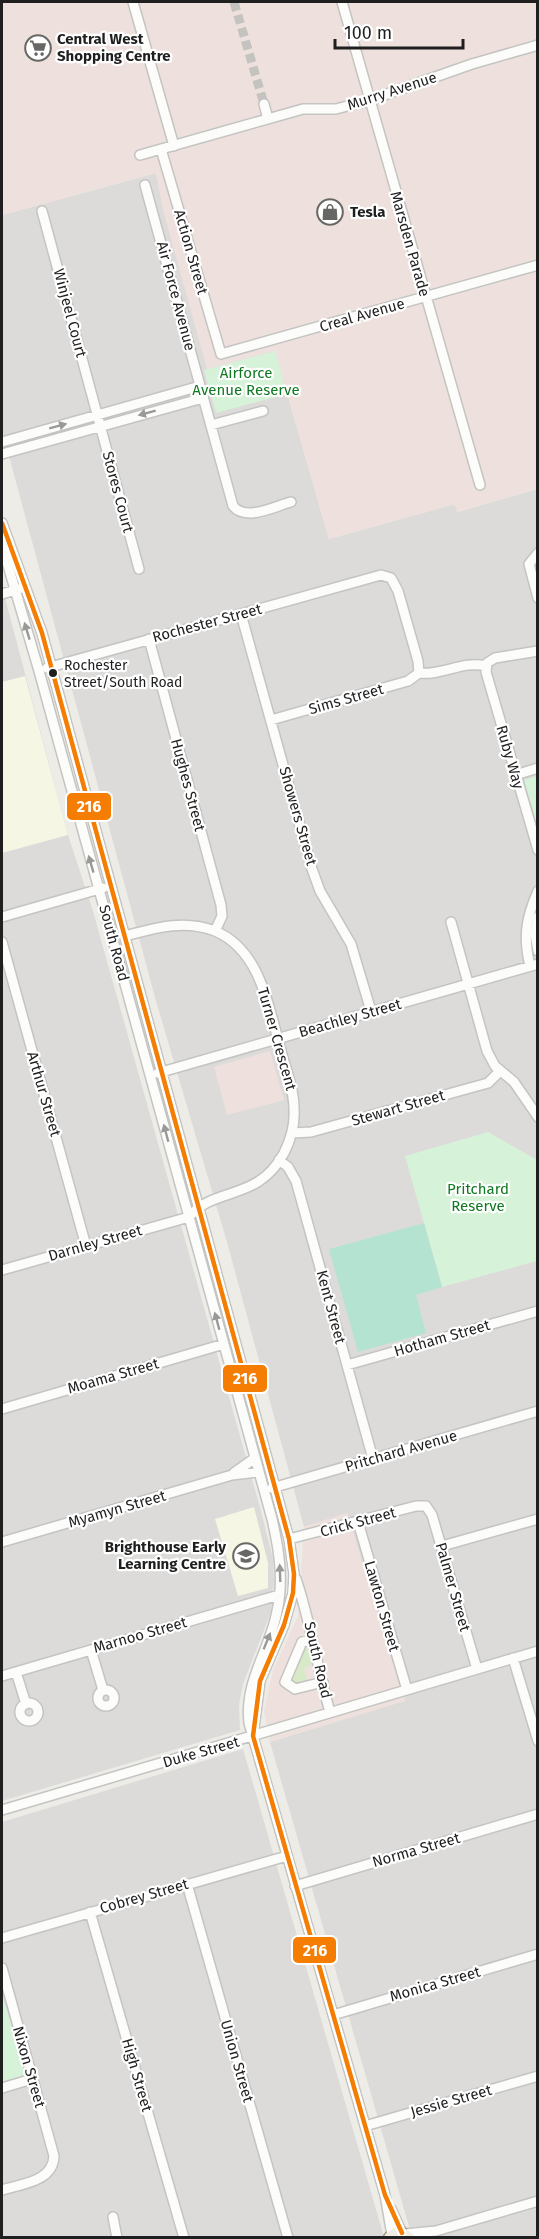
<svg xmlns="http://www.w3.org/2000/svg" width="539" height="2239" font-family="'Fira Sans',sans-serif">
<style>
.residential{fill:#dcdbd9}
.commercial{fill:#eee1dd}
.education{fill:#f5f6e3}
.grass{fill:#d7e9c7}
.park{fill:#d6f2d8}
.pitch{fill:#b5e3d2}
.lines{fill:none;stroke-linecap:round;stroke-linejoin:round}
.minor-tunnel{stroke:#c4c3bf;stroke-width:9;stroke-dasharray:9 4.5;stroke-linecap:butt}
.minor-casing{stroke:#c4c4c2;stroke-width:12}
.major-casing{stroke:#a29b85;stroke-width:15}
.minor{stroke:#fcfcfb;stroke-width:9}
.major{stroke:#f0ede5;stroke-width:12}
.bus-1-casing{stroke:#fff;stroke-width:9}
.bus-1{stroke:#f47d02;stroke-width:4.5}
.oneway{fill:#999998}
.bus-dot{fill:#1f1f1f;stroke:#fff;stroke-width:2}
.labels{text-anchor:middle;stroke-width:4.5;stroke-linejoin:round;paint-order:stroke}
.bus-label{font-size:14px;fill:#1f1f1f;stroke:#fff;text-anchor:start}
.poi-label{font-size:15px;font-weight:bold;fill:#1f1f1f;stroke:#fff;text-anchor:start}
.street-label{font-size:15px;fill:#1f1f1f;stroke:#fff}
.park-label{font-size:15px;fill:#107921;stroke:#fff}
.line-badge{stroke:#fff;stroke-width:2}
.badge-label{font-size:16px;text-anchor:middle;font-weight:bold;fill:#fff}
</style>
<rect width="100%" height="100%" fill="#edece7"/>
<path class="residential" d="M156,173L160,188L275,351L329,539L455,504L458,512L537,489V2237H412L270,1742L404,1700L347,1513L304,1527L227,1242L156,1001L2,430V215Z
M2,587L68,835L93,911L261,1511L273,1559L274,1581L271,1612L243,1684L239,1705L240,1730L2,1801Z
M243,1749L384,2237L2,2238V1822Z"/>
<path class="commercial" d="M2,2H537V489L457,512L455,504L329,539L275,351L207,369L163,210L156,173L2,215Z
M270,1051L284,1100L227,1115L214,1067Z
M347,1513L405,1701L270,1742L264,1711L273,1670L298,1616L304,1527Z"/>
<path class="education" d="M25,676L68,835L2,853V682Z
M254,1507L268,1563V1588L238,1596L215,1519Z"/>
<path class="grass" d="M308,1644L312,1658L310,1666L304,1669L309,1684L293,1686L289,1677L304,1646Z"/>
<path class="park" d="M275,351L287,394L216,413L204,370Z
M537,776H538L537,825L524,780Z
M488,1132L537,1160V1261L442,1287L405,1156Z
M2,1994L25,2071L23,2077L2,2083Z"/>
<path class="pitch" d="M424,1223L442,1287L416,1295L426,1333L358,1352L329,1249Z"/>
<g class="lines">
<path class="minor-tunnel" d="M234,2L264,104"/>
<g class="minor-casing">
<path id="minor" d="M133,2L174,146
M342,2L480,485
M264,104L268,119
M161,149L221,354L538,265
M140,155L303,109H336L370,100L472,64L538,45
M145,185L233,506C246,522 275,506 291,502
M42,211L139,569
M211,425L263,411
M2,442L200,386
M2,454L203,398
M2,523L42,633L289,1539L294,1574L293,1593L284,1625L260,1681L254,1728
M2,545L39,671L272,1519C279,1549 284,1581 277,1611C270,1650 244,1681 249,1723L385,2195L392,2235
M538,553L529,564L538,598
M2,594L19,589
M241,614L312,869L320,891L351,944L371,1011
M149,639L221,905L222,916L215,931
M538,651L495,658L487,663L486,672L538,850
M47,668L381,575L391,578L398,591L418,661L419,673
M419,673C442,676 463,660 486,666
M271,720L408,681L419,673
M515,775L538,768
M2,917L103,888
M538,917L535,934L538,951
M451,922L487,1051L495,1066L514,1082L538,1117
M2,942L86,1246
M530,966C523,937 526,918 538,891
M158,1073L538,964
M292,1133L311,1132L488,1083L500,1071
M279,1160L288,1167L296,1181L373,1459
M2,1270L189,1217C214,1186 258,1202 284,1153C291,1139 295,1124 294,1109C294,1089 286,1070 281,1051C269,1009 261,950 215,931C184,919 155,928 125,936
M347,1365L538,1311
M2,1409L224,1344
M234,1473L255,1458
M272,1488L538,1411
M358,1522L407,1690
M289,1539L416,1506H426L432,1515L477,1669
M2,1542L232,1475L259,1472
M442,1546L538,1519
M296,1579C311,1623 317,1668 330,1712
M311,1640L302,1642L285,1682L295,1689L323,1682
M91,1650L103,1690
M513,1658L538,1741
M16,1672L26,1704
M2,1676L279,1595
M98 1698a8 8 0 1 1 16 0a8 8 0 1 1-16 0Z
M20 1712a9 9 0 1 1 18 0a9 9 0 1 1-18 0Z
M2,1810L538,1651
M187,1884L288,2238
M295,1886L538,1814
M90,1912L184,2238
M2,1938L287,1856
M2,1968L54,2156C53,2182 21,2184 2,2190
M333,2015L538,1954
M2,2088L32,2079
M365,2126L538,2076
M391,2209L402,2233
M113,2217L117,2238
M405,2234L436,2231L538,2201"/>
</g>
<g class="major-casing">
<path id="major" d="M390,2238L399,2232L408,2238"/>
</g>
<use href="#minor" class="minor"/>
<use href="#major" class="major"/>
<g class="bus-1-casing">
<path id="bus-1" d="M2,523L42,633L289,1539L294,1574L293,1593L284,1625L260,1681L253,1736L385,2195L402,2233"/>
</g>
<use href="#bus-1" class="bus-1"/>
</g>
<defs><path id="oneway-solid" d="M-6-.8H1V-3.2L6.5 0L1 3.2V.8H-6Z" transform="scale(1.5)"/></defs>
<g class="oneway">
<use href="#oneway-solid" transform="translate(147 413) rotate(165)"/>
<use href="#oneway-solid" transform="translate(58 426) rotate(-15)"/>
<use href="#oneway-solid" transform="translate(27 631) rotate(-107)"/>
<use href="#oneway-solid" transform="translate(91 864) rotate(-106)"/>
<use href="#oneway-solid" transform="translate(166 1133) rotate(-105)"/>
<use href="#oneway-solid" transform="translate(217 1321) rotate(-105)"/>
<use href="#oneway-solid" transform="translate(280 1573) rotate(-92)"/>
<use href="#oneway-solid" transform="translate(267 1641) rotate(-68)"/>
</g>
<defs>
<g id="supermarket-ring" transform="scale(1.35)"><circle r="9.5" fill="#fff" stroke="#676765" stroke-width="1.5"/><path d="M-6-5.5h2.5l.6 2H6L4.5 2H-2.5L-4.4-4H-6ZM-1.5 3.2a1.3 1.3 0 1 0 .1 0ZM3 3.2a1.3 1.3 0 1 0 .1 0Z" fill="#676765"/></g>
<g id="shop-ring" transform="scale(1.35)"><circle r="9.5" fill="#fff" stroke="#676765" stroke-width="1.5"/><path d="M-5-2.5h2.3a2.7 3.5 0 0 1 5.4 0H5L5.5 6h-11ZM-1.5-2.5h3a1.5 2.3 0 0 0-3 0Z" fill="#676765"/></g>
<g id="school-ring" transform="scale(1.35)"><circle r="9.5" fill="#fff" stroke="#676765" stroke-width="1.5"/><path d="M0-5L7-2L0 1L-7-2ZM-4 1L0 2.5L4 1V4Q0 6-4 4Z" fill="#676765"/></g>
</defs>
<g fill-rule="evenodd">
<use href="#supermarket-ring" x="38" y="48"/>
<use href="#shop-ring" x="330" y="212"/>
<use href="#school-ring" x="246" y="1556"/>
</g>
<circle class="bus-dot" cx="53" cy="673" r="5"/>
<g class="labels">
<g class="bus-label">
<text x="64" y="670">Rochester<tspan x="64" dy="17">Street/South Road</tspan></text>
</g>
<g class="poi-label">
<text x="57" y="44">Central West<tspan x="57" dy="17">Shopping Centre</tspan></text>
<text x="350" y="217">Tesla</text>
<text x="226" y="1552" text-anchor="end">Brighthouse Early<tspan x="226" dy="17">Learning Centre</tspan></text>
</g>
<g class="street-label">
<text transform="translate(392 91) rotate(-18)" y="5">Murry Avenue</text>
<text transform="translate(410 244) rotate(74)" y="5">Marsden Parade</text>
<text transform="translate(191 252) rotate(74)" y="5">Action Street</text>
<text transform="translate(176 296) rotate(75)" y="5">Air Force Avenue</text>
<text transform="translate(70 313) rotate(75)" y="5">Winjeel Court</text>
<text transform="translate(362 315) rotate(-16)" y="5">Creal Avenue</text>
<text transform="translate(118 492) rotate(75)" y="5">Stores Court</text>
<text transform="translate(207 623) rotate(-15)" y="5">Rochester Street</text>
<text transform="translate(346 699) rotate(-16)" y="5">Sims Street</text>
<text transform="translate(510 757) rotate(74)" y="5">Ruby Way</text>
<text transform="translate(188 785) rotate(75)" y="5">Hughes Street</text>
<text transform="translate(298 816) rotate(74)" y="5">Showers Street</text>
<text transform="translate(114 943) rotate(75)" y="5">South Road</text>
<text transform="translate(350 1018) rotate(-16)" y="5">Beachley Street</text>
<text transform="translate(277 1039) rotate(74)" y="5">Turner Crescent</text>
<text transform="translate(44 1094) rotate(74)" y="5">Arthur Street</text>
<text transform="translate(398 1108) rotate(-16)" y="5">Stewart Street</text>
<text transform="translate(95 1243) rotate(-16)" y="5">Darnley Street</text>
<text transform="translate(331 1307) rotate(75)" y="5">Kent Street</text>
<text transform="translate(442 1338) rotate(-16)" y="5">Hotham Street</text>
<text transform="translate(113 1376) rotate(-16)" y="5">Moama Street</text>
<text transform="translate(401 1451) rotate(-16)" y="5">Pritchard Avenue</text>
<text transform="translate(117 1509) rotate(-16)" y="5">Myamyn Street</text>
<text transform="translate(358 1522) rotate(-15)" y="5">Crick Street</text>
<text transform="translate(453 1587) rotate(74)" y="5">Palmer Street</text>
<text transform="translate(382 1606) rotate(74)" y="5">Lawton Street</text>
<text transform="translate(140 1635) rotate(-16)" y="5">Marnoo Street</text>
<text transform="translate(318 1660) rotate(77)" y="5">South Road</text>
<text transform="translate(201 1752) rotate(-16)" y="5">Duke Street</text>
<text transform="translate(416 1850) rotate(-16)" y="5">Norma Street</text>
<text transform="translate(144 1896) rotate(-16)" y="5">Cobrey Street</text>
<text transform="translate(435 1984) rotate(-16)" y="5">Monica Street</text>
<text transform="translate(237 2061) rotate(74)" y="5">Union Street</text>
<text transform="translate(29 2067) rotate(74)" y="5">Nixon Street</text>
<text transform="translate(137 2075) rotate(74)" y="5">High Street</text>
<text transform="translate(451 2101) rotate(-16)" y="5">Jessie Street</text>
</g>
<g class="park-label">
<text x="246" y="378">Airforce<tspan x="246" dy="17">Avenue Reserve</tspan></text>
<text x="478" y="1194">Pritchard<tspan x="478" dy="17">Reserve</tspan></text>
</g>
</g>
<g class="line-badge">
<rect x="66" y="792" width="46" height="29" rx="6" fill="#f47d02"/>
<rect x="222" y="1364" width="46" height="29" rx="6" fill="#f47d02"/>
<rect x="292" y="1936" width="45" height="28" rx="6" fill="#f47d02"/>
</g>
<g class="badge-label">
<text x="89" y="812">216</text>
<text x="245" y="1384">216</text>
<text x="315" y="1956">216</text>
</g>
<rect width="539" height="2239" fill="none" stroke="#1f1f1f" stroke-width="6"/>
<path d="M335 39v9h128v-9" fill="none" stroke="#1f1f1f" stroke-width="3"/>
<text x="344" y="39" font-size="18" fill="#1f1f1f" stroke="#ffffff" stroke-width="4.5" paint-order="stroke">100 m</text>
</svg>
